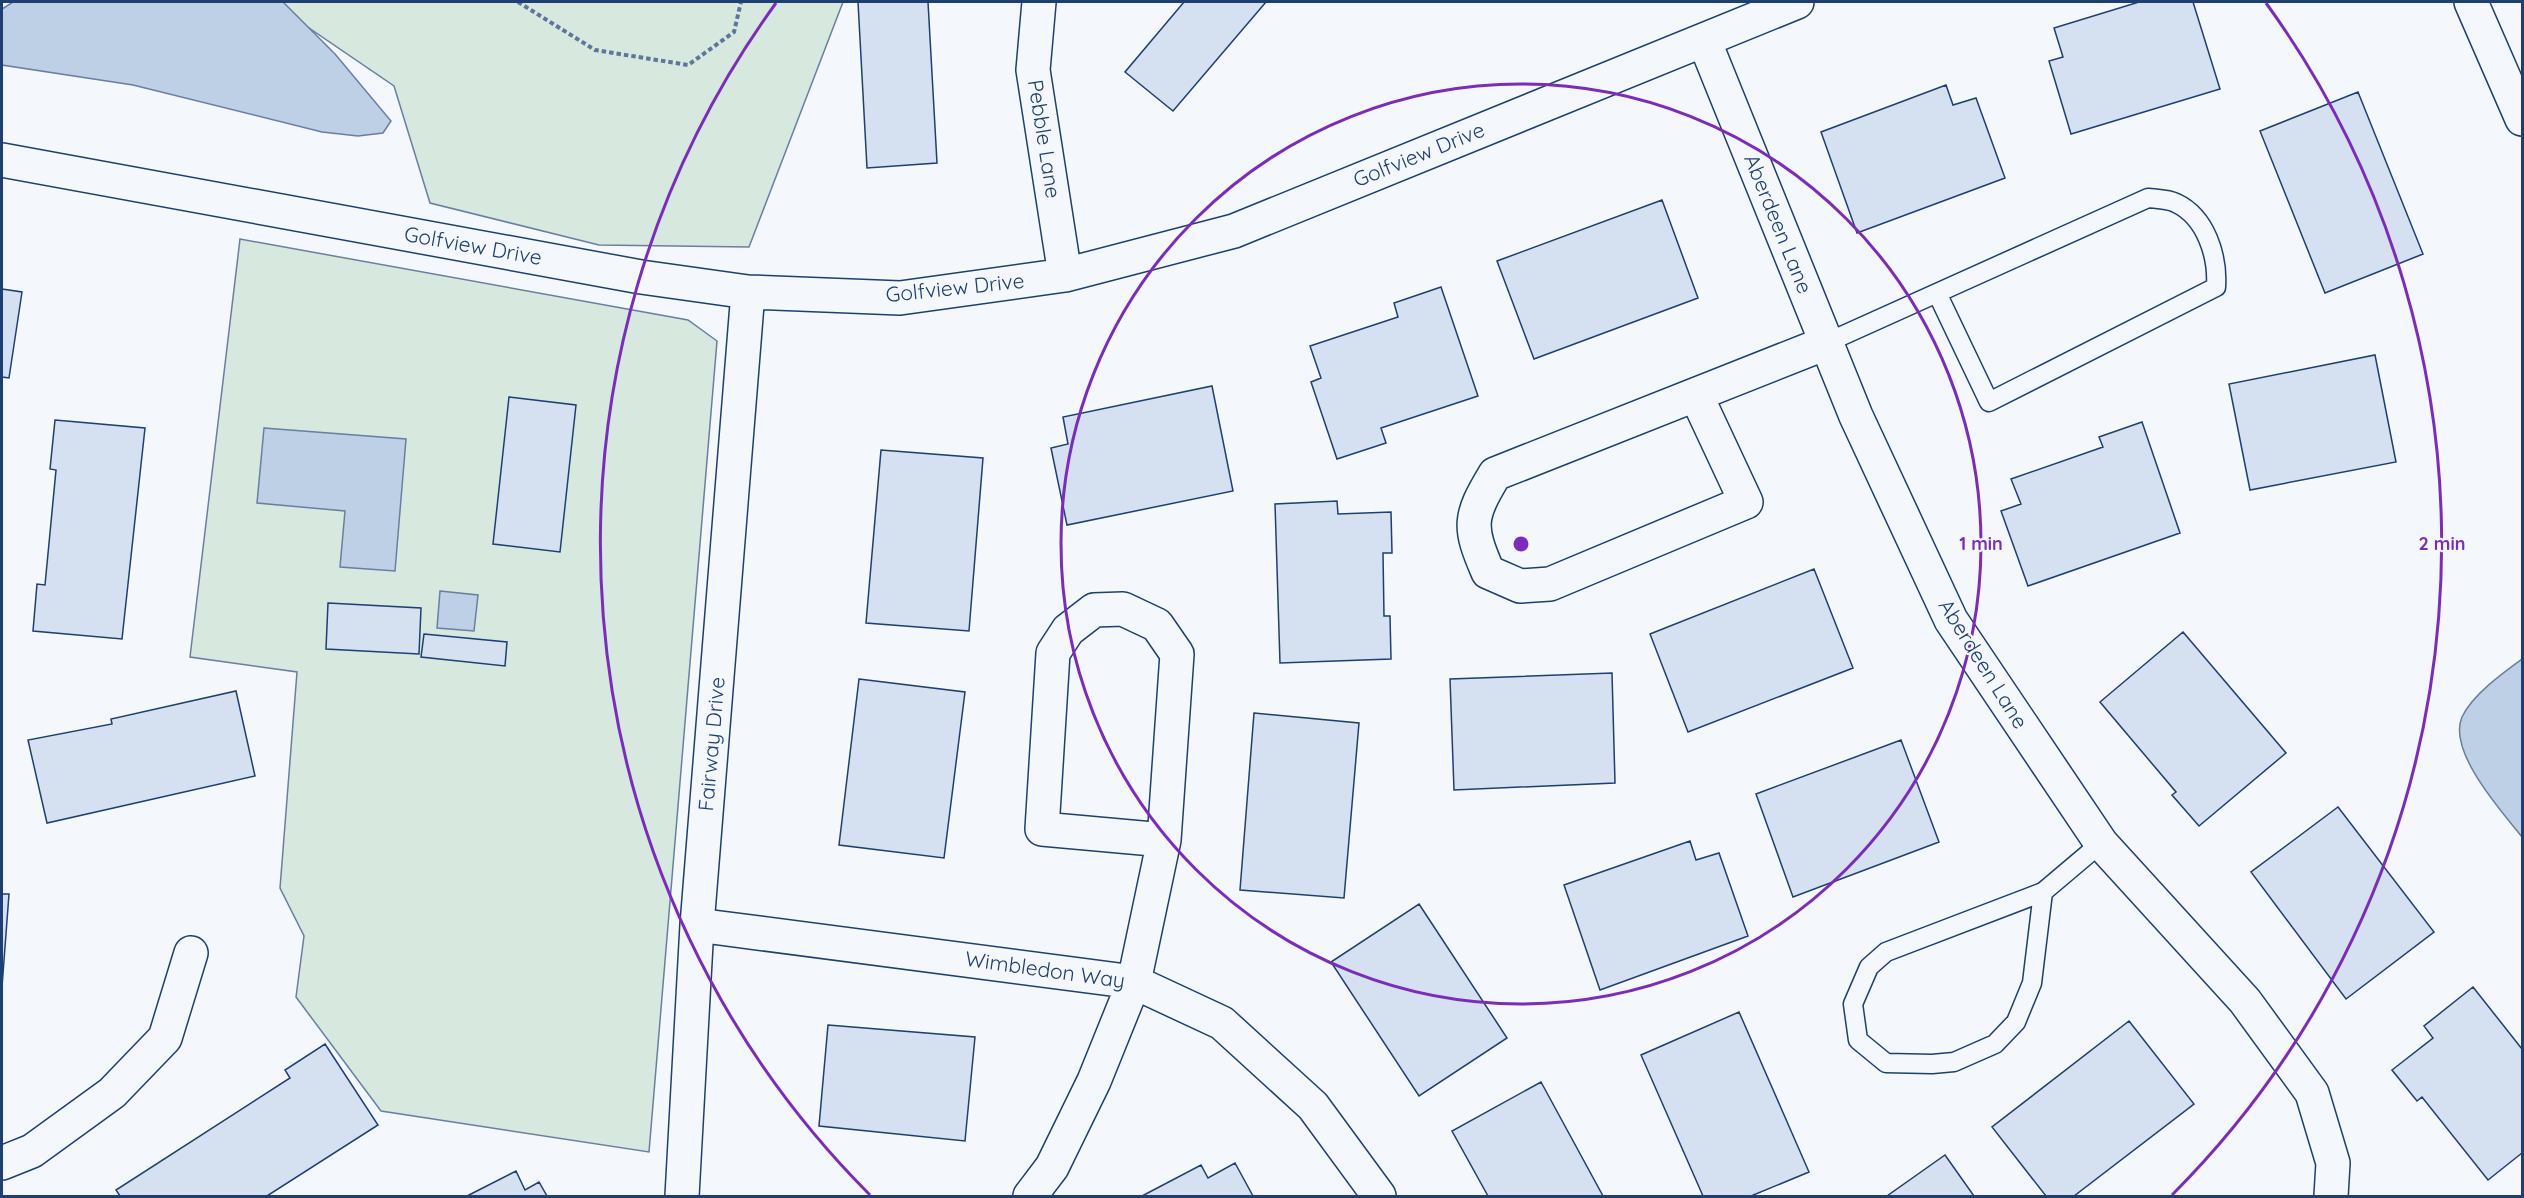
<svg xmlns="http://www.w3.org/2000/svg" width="2524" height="1198" font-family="Quicksand,sans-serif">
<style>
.green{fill:#d7e8df;stroke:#687fa3;stroke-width:1.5}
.water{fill:#bed0e5;stroke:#687fa3;stroke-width:1.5}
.building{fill:#d5e0f0;stroke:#1d3f73;stroke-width:1.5}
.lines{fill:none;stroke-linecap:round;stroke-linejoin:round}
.service-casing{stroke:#1d3f73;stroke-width:21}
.minor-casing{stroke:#1d3f73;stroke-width:36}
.tertiary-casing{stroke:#1d3f73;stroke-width:36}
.path{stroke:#5e769c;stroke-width:4;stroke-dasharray:4.5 3;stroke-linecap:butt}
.service{stroke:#f4f7fb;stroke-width:18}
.minor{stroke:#f4f7fb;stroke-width:33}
.tertiary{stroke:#f4f7fb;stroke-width:33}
.ring{fill:none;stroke:#7b2cbf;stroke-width:3}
.labels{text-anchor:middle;stroke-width:4.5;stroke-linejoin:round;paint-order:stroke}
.street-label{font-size:21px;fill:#1d3f73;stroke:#f4f7fb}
.centre{fill:#7b2cbf;stroke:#f4f7fb;stroke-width:3}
.ring-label{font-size:18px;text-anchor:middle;font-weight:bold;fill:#7b2cbf;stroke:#f4f7fb;stroke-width:4.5;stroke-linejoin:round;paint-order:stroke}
</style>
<rect width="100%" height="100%" fill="#f4f7fb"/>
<path class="green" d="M271,2H843L749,247L599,245L430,203L394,86Z
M240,239L688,320L717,341L649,1152L381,1111L296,997L304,936L280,888L297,672L190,657Z"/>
<path class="water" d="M13,2H283L335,54L391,121L383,133L358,136L322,132L133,85L2,65V9Z
M264,428L406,439L395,571L340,567L345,511L257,503Z
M440,591L478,595L474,631L437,628Z
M2522,659V837C2502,812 2447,751 2462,717C2472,695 2504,672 2522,659Z"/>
<path class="building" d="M858,2H928L937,163L867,168Z
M1184,2H1266L1173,111L1125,72Z
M2139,2H2193L2220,89L2071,134L2049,61L2063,57L2054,28Z
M1946,85L1953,105L1976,98L2005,178L1857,233L1821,132Z
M2358,92L2423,254L2325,293L2260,131Z
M1662,200L1698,298L1534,359L1497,261Z
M1441,287L1478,396L1381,428L1386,443L1337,459L1311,382L1321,378L1310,346L1398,317L1394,303Z
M2,289L22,292L9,378L2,377Z
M2375,355L2396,462L2250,490L2229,384Z
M1212,386L1233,491L1067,525L1051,448L1068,444L1063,417Z
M509,397L576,405L560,552L493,544Z
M55,420L145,428L122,639L33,631L37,584L45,585L56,470L50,469Z
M2142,422L2180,533L2028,586L2001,511L2021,504L2011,479L2103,447L2099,437Z
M881,450L983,458L969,631L866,623Z
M1337,501L1338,514L1391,512L1392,553H1383L1384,616H1390L1391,659L1280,663L1275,504Z
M1814,569L1853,668L1688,732L1650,634Z
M328,603L421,608L419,654L326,649Z
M2183,632L2286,753L2199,826L2172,795L2176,792L2100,702Z
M424,634L507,642L505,666L421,657Z
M1612,673L1615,783L1454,790L1450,679Z
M859,679L965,692L944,858L839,845Z
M236,691L255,776L47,823L28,740L112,724L111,719Z
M1254,713L1359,723L1344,898L1240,890Z
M1901,740L1939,842L1793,897L1756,794Z
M2338,807L2434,932L2346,999L2251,872Z
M1690,841L1696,860L1719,853L1748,936L1600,990L1564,885Z
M2,894H9L2,987Z
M1419,904L1507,1038L1419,1096L1331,962Z
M2473,987L2522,1049V1153L2488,1180L2422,1097L2417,1101L2392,1070L2433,1038L2424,1026Z
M1739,1012L1809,1172L1751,1196H1703L1641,1055Z
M2129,1021L2194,1104L2074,1196H2046L1992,1127Z
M828,1025L975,1037L965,1141L819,1126Z
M325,1044L378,1125L267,1196H120L116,1190L290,1078L285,1070Z
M1541,1082L1603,1196H1488L1452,1131Z
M1945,1155L1974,1196H1887Z
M1235,1163L1253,1196H1142L1201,1165L1208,1178Z
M516,1171L525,1190L539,1182L547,1196H467Z"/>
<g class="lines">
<g class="service-casing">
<path id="service" d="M1826,343L2148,198C2157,199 2168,199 2176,203C2206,217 2218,256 2216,287L1989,402L1937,293
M2043,892L2032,983L2016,1022L1995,1044L1954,1062L1932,1064L1886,1063L1858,1040L1853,1004L1869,967L1886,952Z
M2043,892L2101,843"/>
</g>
<g class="minor-casing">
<path id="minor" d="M1039,2L1033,70L1065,275
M1704,40L1856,416L1951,620L2101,843L2245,1001L2312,1093L2333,1163L2331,1196
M2,160L641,277L748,292L900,298L1065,275L1234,231L1797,2
M1696,395L1746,502L1550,584L1520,586L1488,572C1468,526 1469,517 1495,474L1826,343
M697,925L1134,982L1222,1023L1313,1106L1379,1196
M2,1163L32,1151L112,1093L165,1038L191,953
M682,1196L697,925L748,292
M1030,1196L1052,1167L1094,1081L1134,982L1164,840L1177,654L1157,625L1123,609L1094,610L1068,630L1053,653L1042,829L1164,840"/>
</g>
<g class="tertiary-casing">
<path id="tertiary" d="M2471,2L2522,119"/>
</g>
<path class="path" d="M518,2L595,50L688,65L734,32L741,2"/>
<use href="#service" class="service"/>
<use href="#minor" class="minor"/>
<use href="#tertiary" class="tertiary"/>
</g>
<g class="ring">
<circle cx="1521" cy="544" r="460"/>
<path d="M870 1195A921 921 0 0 1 776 3M2266 3A921 921 0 0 1 2172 1195"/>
</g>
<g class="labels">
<g class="street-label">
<text transform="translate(1044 139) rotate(81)" y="7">Pebble Lane</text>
<text transform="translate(1419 155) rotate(-22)" y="7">Golfview Drive</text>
<text transform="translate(1778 224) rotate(68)" y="7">Aberdeen Lane</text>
<text transform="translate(473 246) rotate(10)" y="7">Golfview Drive</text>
<text transform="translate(955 288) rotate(-6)" y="7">Golfview Drive</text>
<text transform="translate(1983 664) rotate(58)" y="7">Aberdeen Lane</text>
<text transform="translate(712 744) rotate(-85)" y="7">Fairway Drive</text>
<text transform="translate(1045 970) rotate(8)" y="7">Wimbledon Way</text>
</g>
</g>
<circle cx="1521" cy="544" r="9" class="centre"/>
<g class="ring-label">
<text x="1981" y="550">1 min</text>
<text x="2442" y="550">2 min</text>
</g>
<rect width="2524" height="1198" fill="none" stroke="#1d3f73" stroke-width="6"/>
</svg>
